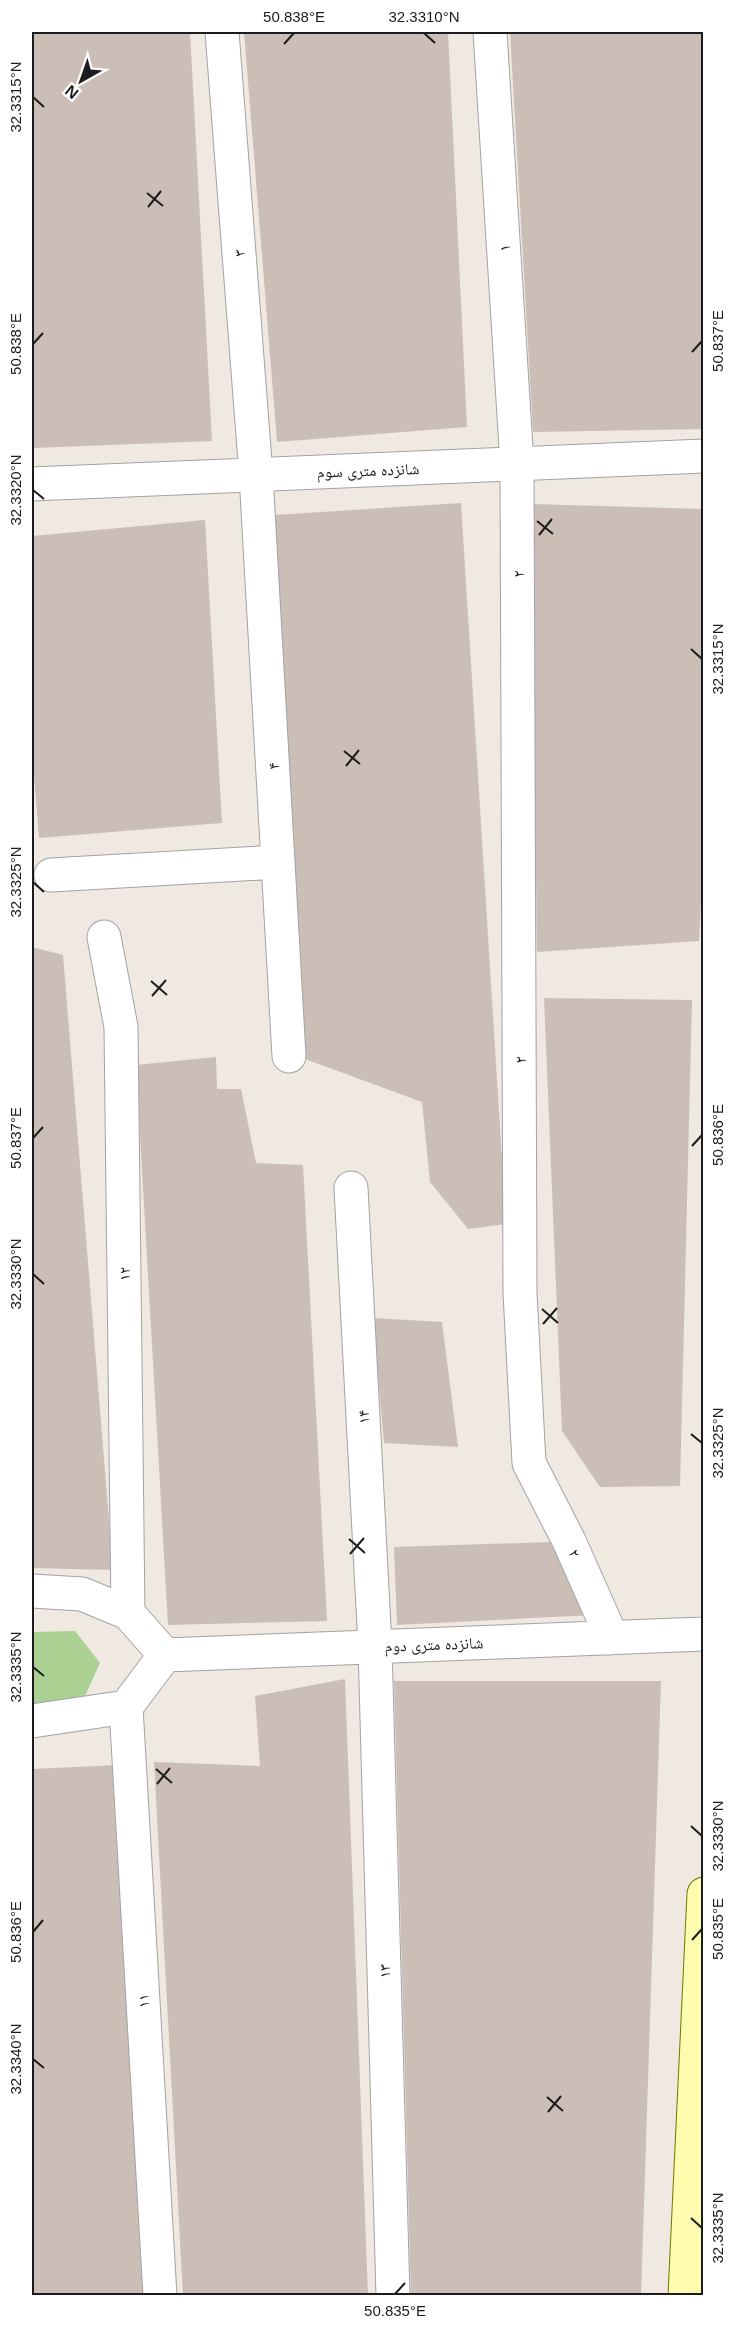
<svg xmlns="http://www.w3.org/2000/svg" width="735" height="2327" font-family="Arial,'Noto Naskh Arabic',sans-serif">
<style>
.forest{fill:#aad192}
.building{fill:#cbbeb7}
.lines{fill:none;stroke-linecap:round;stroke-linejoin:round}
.street-casing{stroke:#a3a3a3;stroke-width:35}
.secondary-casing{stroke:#737700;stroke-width:35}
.street{stroke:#fff;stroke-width:33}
.secondary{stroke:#fefcaf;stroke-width:33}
.ticks{fill:none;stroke:#1c1c1c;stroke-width:2}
.labels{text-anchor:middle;stroke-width:4.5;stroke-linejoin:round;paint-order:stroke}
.street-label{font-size:16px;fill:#1c1c1c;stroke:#fff}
.neatline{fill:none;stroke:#1c1c1c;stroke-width:2}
.ticks-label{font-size:15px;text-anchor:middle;fill:#1c1c1c}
</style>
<rect width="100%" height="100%" fill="#efe9e1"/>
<path class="forest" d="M75,1631L100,1663L70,1729L32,1731V1632Z"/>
<path class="building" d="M32,32H190L212,441L32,448Z
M244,32H448L467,427L277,442Z
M510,32H704V429L533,432Z
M461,503L506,1224L468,1229L430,1182L422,1102L305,1059L275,515Z
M531,504L704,509V843L699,941L537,952Z
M205,520L222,823L39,838L32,749V536Z
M32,947L63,955L113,1570L32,1568Z
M544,998L692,1000L680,1486L600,1487L562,1431Z
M216,1057L217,1089H241L256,1163L303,1165L327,1621L168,1625L136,1065Z
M373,1318L442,1322L458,1447L384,1443Z
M552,1542L593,1615L397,1625L394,1547Z
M345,1679L368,2296H183L154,1762L260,1766L255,1696Z
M394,1681H661L641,2296H411Z
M140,1764L165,2296H32V1769Z"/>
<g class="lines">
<g class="street-casing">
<path id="street" d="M222,32L256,475L289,1056
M490,32L517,464L520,1293L529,1463L569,1541L612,1638
M32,484L704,456
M51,875L278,862
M104,937L121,1027L128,1613
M351,1188L375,1646L393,2296
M32,1591L82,1594L128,1613L165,1655
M165,1655L704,1634
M126,1707L160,2296
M32,1721L126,1707L165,1655"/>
</g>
<g class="secondary-casing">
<path id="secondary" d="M685,2296L704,1894"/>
</g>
<use href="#street" class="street"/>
<use href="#secondary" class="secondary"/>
</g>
<path class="ticks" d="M424,33L435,43M284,44L294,33M33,97L44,107M147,193L163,206M148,207L161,191M33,344L43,333M692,352L702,341M33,490L44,499M537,521L553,534M539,535L552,519M691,649L702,659M344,751L360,764M346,766L359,750M33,882L44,892M151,981L167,995M152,996L166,980M33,1138L43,1127M692,1146L702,1135M33,1274L44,1284M542,1309L558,1323M543,1324L557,1308M691,1434L702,1443M349,1539L365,1553M350,1554L364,1538M33,1667L44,1676M156,1769L172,1783M157,1784L170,1768M691,1826L702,1836M33,1932L43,1920M692,1940L702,1929M33,2059L44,2068M547,2097L563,2111M548,2112L561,2096M691,2218L702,2228M395,2294L405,2283"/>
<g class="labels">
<g class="street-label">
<text transform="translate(504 248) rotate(-94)" y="6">۱</text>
<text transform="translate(239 253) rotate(-94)" y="6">۳</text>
<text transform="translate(368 470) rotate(-2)" y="6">شانزده متری سوم</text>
<text transform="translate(518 574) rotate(-90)" y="6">۲</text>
<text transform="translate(273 766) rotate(-93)" y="6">۴</text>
<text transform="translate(520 1060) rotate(-90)" y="6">۲</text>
<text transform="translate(124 1274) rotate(-91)" y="6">۱۲</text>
<text transform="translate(363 1417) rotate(-93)" y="6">۱۴</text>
<text transform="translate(575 1553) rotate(66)" y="6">۲</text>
<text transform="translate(434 1644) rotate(-2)" y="6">شانزده متری دوم</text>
<text transform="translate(384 1971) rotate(-92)" y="6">۱۳</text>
<text transform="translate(143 2001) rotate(-93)" y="6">۱۱</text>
</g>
</g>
<rect width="735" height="2327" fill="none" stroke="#ffffff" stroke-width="66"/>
<g transform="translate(81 81) rotate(220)" stroke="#ffffff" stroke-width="4.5" paint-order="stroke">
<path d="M0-4.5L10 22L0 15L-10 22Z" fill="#1c1c1c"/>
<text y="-9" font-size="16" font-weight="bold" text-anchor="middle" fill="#1c1c1c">N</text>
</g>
<rect x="33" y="33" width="669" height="2261" class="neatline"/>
<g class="ticks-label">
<text x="294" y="22">50.838°E</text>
<text x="424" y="22">32.3310°N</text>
<text transform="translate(16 97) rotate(-90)" y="5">32.3315°N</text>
<text transform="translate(718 341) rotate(-90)" y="5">50.837°E</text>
<text transform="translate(16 344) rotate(-90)" y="5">50.838°E</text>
<text transform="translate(16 490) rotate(-90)" y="5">32.3320°N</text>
<text transform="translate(718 659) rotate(-90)" y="5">32.3315°N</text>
<text transform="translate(16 882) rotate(-90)" y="5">32.3325°N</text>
<text transform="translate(718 1135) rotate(-90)" y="5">50.836°E</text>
<text transform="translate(16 1138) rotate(-90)" y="5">50.837°E</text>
<text transform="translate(16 1274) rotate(-90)" y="5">32.3330°N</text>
<text transform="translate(718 1443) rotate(-90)" y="5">32.3325°N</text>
<text transform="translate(16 1667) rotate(-90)" y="5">32.3335°N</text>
<text transform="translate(718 1836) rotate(-90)" y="5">32.3330°N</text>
<text transform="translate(718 1929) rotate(-90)" y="5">50.835°E</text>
<text transform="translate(16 1932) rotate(-90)" y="5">50.836°E</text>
<text transform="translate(16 2059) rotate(-90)" y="5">32.3340°N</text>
<text transform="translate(718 2228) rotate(-90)" y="5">32.3335°N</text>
<text x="395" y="2316">50.835°E</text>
</g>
</svg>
